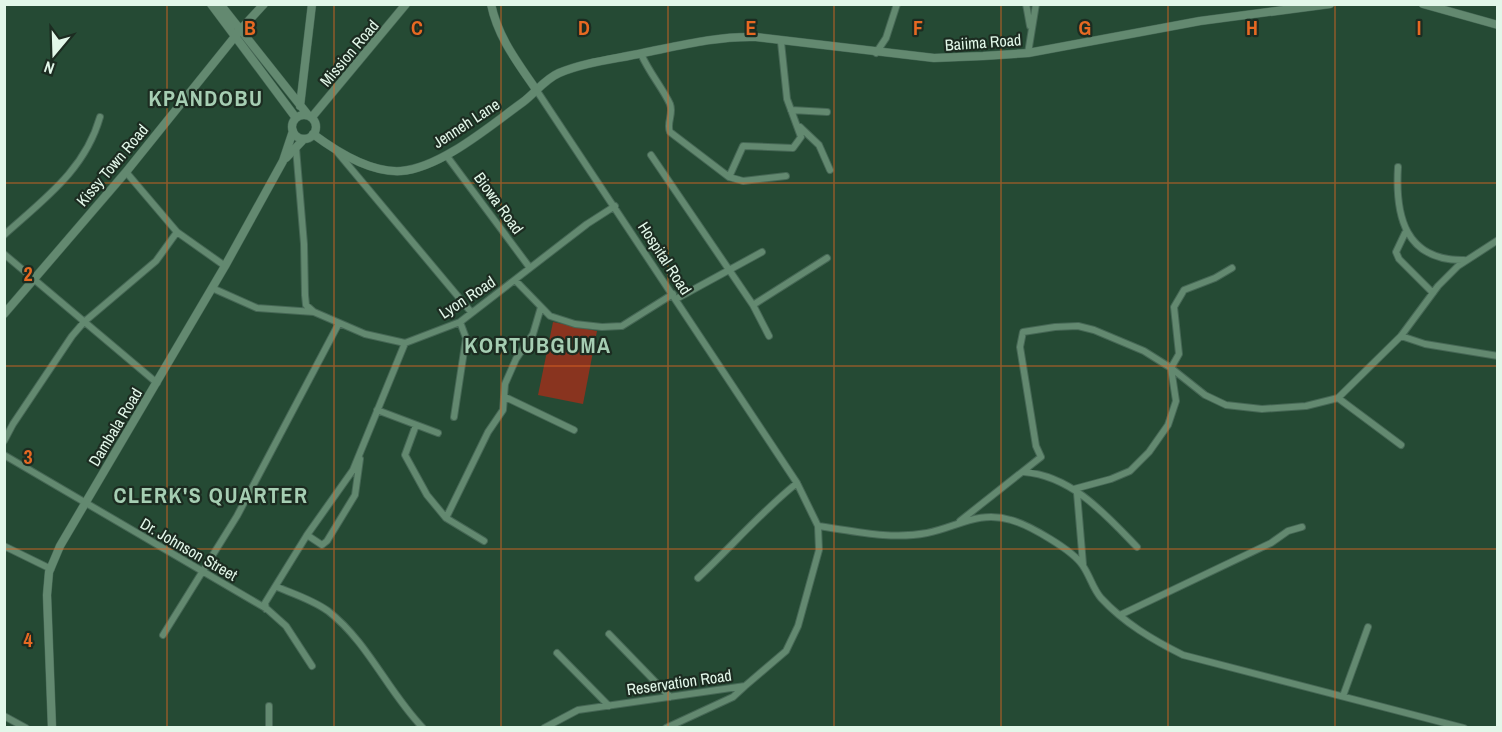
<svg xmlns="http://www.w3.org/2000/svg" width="1502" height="732" font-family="'Archivo Narrow',sans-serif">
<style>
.green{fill:#89341f}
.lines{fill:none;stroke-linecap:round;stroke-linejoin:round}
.minor-casing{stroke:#466755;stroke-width:8}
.tertiary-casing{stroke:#466755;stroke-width:9}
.minor{stroke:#638970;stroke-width:6}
.tertiary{stroke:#638970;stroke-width:8}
.grid{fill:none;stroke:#e76922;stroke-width:1.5;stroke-opacity:0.55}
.labels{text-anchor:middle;stroke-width:4.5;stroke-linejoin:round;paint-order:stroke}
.street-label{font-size:16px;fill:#e2f7e9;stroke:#1c2c21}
.district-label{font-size:22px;font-weight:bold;letter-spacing:1.5px;fill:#a6ceb3;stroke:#1c2c21}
.grid-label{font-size:20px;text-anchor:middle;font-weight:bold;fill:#e76922;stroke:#1c2c21;stroke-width:4.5;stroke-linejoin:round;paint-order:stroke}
</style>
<rect width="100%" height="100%" fill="#254a34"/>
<path class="green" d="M553,322L597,331L583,404L538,395Z"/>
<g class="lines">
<g class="minor-casing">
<path id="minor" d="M1026,4L1030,26
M876,53L886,38L897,4
M1028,53L1036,4
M641,54C650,74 662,87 670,104C674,114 666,123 670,132L729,177L743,181L786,176
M537,91L797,483L818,526L819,550L798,626L786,651L745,686L578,710L544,728
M791,110L827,112
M800,127L819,145L830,170
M296,148L304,244L305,295L306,305L314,312
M338,153L471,312
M446,155L530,268
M651,155L753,305L769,336
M1398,167C1395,216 1405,261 1464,260
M126,172L177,232L225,266
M729,177L743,146L793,148L801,137L787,99L781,42
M1405,233L1396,252L1399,259L1433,293
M4,235C44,199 85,170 100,117
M4,254L157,383
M515,280L550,316L575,324L602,327L622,326L673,294
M212,288L257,308L314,312L365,334L405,343L460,322L587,224L615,206
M676,299L762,252
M753,305L827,258
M1401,336L1425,344L1498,356
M505,397L574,430
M1338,398L1401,445
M377,410L438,433
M454,417L466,338L460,322
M416,425L405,455L427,495L446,518L484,541
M4,441L13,424L72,336L84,322L156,261L177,232
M4,455L267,609L286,626L312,666
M1024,472C1072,476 1105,514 1137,547
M1074,489L1111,479L1130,471L1149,452L1168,425L1176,401L1171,368L1179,354L1174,307L1184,290L1215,278L1232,268
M1077,493L1083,564
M446,518L488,432L503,410L505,384L516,359L533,334L541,307
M960,521L1041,457L1036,446L1020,347L1023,332L1055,327L1078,326L1094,330L1144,351L1171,368L1205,395L1226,405L1262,409L1306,406L1338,398L1401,336L1438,286L1458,266L1498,240
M818,526C854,531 891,540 927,533C957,527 979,510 1011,520C1029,525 1073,550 1083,566C1090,576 1093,589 1101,598C1124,623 1153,640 1183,655L1464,728
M307,535L322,545L327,541L355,495L360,459
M4,546L51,569
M698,578C732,546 762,511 797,483
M277,587C294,594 313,600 328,611C368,642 388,692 423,728
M266,609L265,603L307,535L353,470L405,343
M1120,615L1271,543L1288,531L1302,527
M609,634L670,697
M163,635L237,516L339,323
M557,653L609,706
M1343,696L1368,627
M4,716L26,728
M269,728V706
M666,728L733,697L745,686"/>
</g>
<g class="tertiary-casing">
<path id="tertiary" d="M211,4L296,118
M220,4L308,115
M491,4C498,38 518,63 537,91
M1423,4L1498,25
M300,106L312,4
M292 127a12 12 0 1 1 24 0a12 12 0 1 1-24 0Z
M312,117L406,4
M313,134C337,152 370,173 401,171C441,168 491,125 523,102C535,93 545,79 559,73C585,62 616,59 643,53C682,45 717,36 756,37L934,58L983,56L1028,53L1200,21L1330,4
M286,158L304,139
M4,314L126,172L241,29L264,4
M52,728L47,595L49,572L60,546L225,266L283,161L293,131"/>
</g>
<use href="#minor" class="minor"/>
<use href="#tertiary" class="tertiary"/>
</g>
<path class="grid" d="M167,4V728M334,4V728M501,4V728M668,4V728M834,4V728M1001,4V728M1168,4V728M1335,4V728M4,183H1498M4,366H1498M4,549H1498"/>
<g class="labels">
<g class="street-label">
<text transform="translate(983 42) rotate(-4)" y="6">Baiima Road</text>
<text transform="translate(349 53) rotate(-50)" y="6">Mission Road</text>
<text transform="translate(466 123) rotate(-33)" y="6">Jenneh Lane</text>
<text transform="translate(112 165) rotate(-50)" y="6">Kissy Town Road</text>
<text transform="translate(499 203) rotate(54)" y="6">Biowa Road</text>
<text transform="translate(665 258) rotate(57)" y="6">Hospital Road</text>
<text transform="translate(467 297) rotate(-33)" y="6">Lyon Road</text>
<text transform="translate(115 427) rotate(-59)" y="6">Dambala Road</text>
<text transform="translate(189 549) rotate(30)" y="6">Dr. Johnson Street</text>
<text transform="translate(679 682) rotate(-8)" y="6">Reservation Road</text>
</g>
<g class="district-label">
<text x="206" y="106">KPANDOBU</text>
<text x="538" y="353">KORTUBGUMA</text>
<text x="211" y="503">CLERK'S QUARTER</text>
</g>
</g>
<g class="grid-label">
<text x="250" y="35">B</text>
<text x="417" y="35">C</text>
<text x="584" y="35">D</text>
<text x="751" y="35">E</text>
<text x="918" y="35">F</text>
<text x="1085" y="35">G</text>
<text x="1252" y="35">H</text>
<text x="1419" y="35">I</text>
<text x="28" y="281">2</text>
<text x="28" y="464">3</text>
<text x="28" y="647">4</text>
</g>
<rect width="1502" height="732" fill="none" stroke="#e2f7e9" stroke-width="12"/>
<g transform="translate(54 54) rotate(199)" stroke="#1c2c21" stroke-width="4.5" paint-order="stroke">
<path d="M0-4.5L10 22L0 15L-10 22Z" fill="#e2f7e9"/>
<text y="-9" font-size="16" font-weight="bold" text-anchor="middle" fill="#e2f7e9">N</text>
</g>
</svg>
